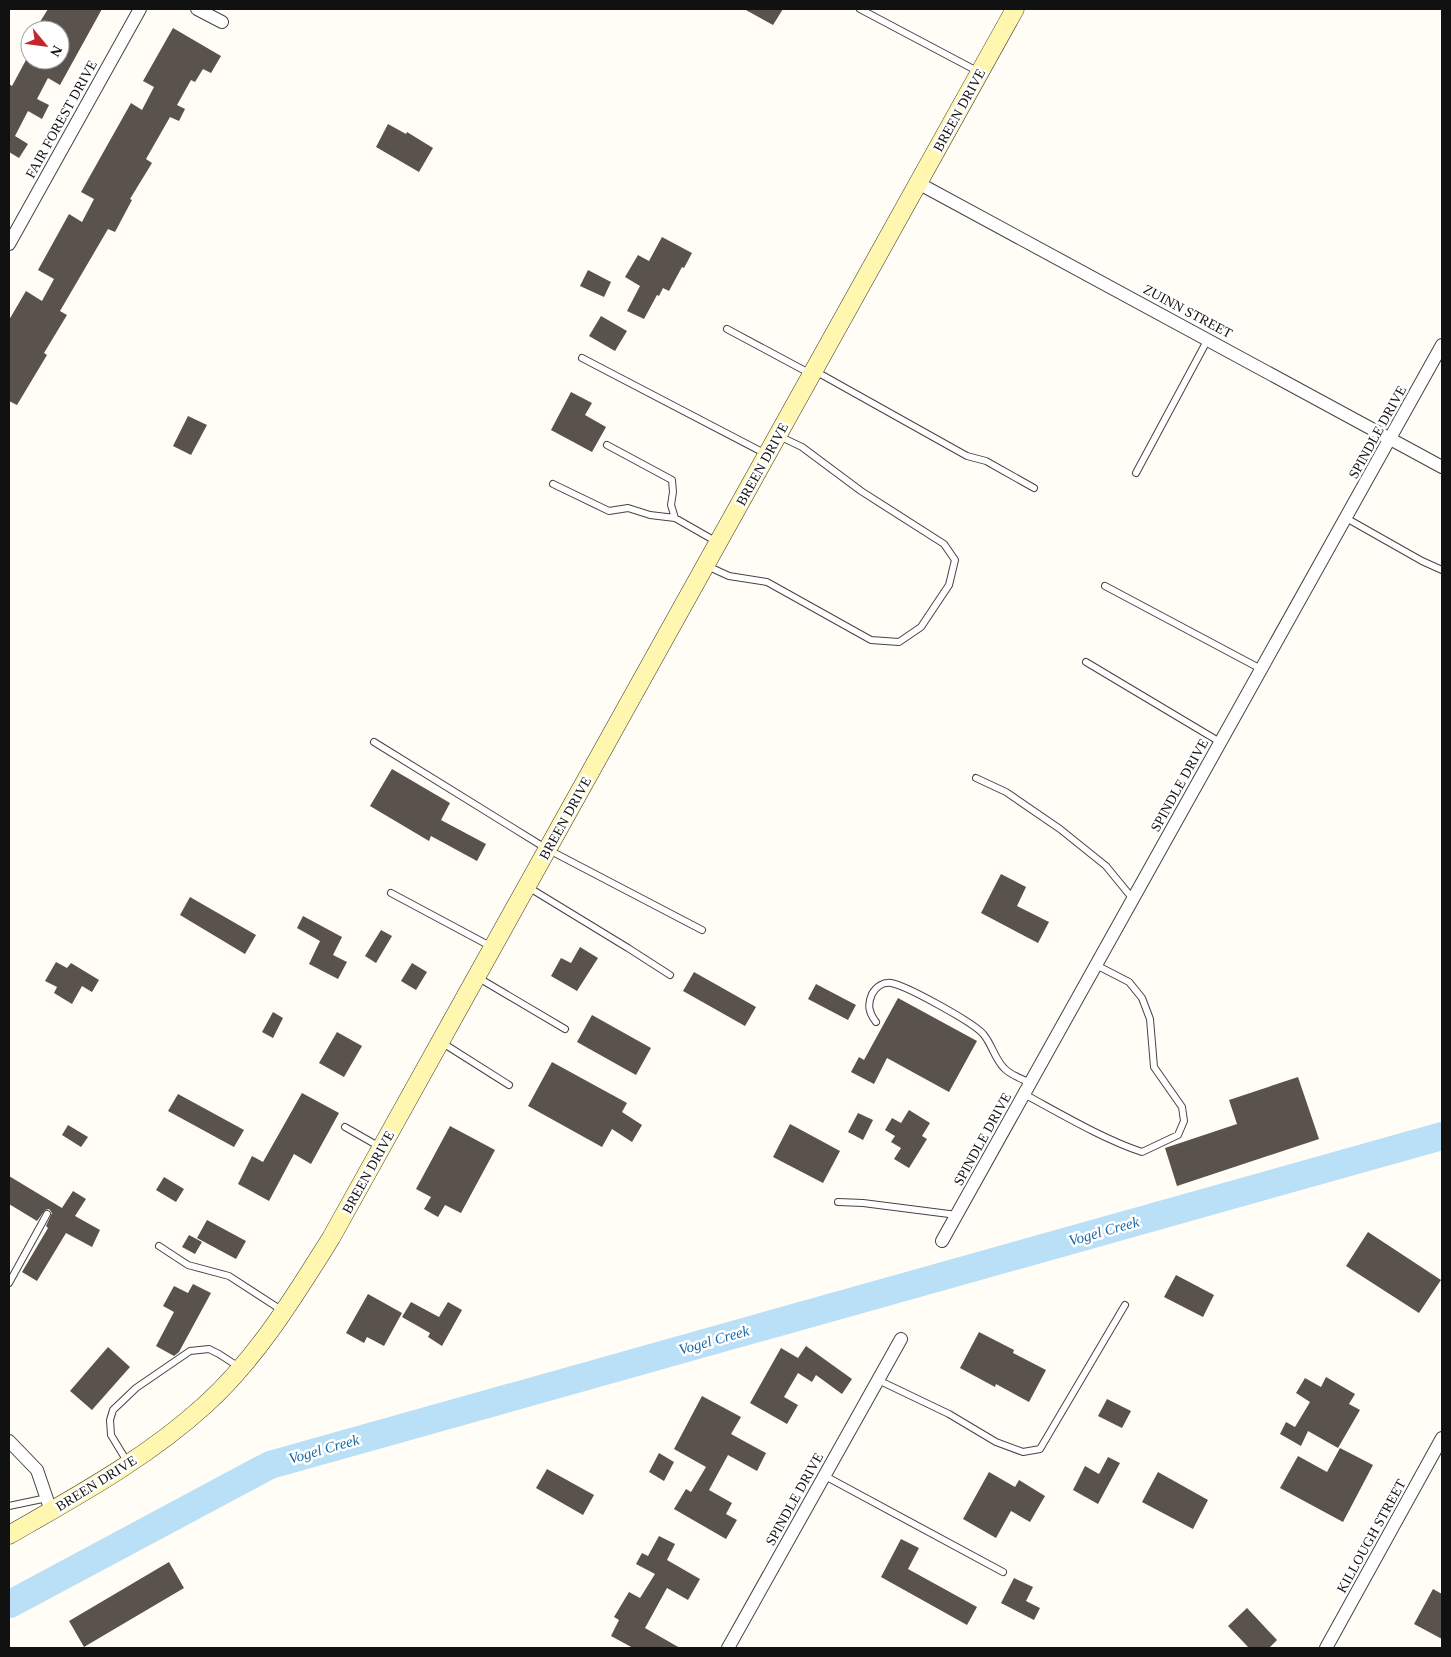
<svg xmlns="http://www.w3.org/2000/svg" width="1451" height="1657" font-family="'Times New Roman',serif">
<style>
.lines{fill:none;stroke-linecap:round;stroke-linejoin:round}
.river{stroke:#b9e0f7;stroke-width:28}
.building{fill:#5a524d}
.lane-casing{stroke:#444;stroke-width:8}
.street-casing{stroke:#444;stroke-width:14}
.secondary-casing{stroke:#333;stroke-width:19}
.lane{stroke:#fff;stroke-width:6}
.street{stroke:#fff;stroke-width:12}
.secondary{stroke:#fff6b0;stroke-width:18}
.labels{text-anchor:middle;stroke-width:5;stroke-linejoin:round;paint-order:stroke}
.street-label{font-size:14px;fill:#111;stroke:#fff}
.water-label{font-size:15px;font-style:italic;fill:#1768a6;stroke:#fff}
</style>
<rect width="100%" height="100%" fill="#fffdf5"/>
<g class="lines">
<path class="river" d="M9,1602L10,1604L270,1465L1442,1136"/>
</g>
<path class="building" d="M48,9H102L60,85L48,78L37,99L49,105L42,119L28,111L15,136L28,144L19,158L9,152V84L12,86L26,60H60V30H35Z
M744,9H783L773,25Z
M173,28L221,56L211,73L203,69L195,82L191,80L177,105L185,109L179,121L170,117L146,159L152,163L130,199L132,200L115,232L108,229L60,311L67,315L44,353L47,355L17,405L9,401V320L26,291L42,301L54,279L38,270L69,214L82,222L94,199L81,192L131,103L142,110L154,87L143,81Z
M388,124L406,134L407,132L433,148L419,172L376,147Z
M662,237L692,253L684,268L682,267L669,291L663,288L659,296L657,295L644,319L627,311L640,286L625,277L638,255L649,261Z
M588,270L611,282L604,297L580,286Z
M601,316L627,331L615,351L589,336Z
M571,392L592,403L585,415L606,427L592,452L551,430Z
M188,416L207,425L191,455L173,446Z
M392,769L450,803L441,820L486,844L477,861L431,836L429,841L370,806Z
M1001,874L1026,887L1017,906L1049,922L1038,943L981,913Z
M190,897L256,935L245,954L180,915Z
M303,916L342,937L333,955L347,962L338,979L309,964L320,941L297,928Z
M381,930L392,936L376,963L365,956Z
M580,947L598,958L577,991L551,976L561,958L571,963Z
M56,962L67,968L71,963L99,980L92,992L82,986L72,1004L54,993L57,987L45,981Z
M412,963L427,972L416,990L401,981Z
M694,972L756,1007L745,1026L683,991Z
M816,984L856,1005L848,1020L808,999Z
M898,998L977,1041L949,1092L887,1058L874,1084L851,1072L859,1057L864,1060Z
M273,1012L283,1018L273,1038L262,1032Z
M592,1015L651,1048L636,1075L577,1042Z
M337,1032L362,1046L344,1077L319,1063Z
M552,1062L627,1103L622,1112L642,1125L632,1142L612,1129L602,1147L528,1106Z
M1298,1077L1319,1139L1177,1186L1165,1148L1237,1124L1229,1100Z
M302,1093L339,1113L311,1164L294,1154L269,1201L238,1184L252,1156L263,1162Z
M178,1094L244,1130L234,1147L168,1111Z
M909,1110L930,1123L922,1136L927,1139L909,1168L894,1159L901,1148L891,1142L895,1136L885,1130L892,1118L901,1123Z
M858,1113L873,1120L863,1140L848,1132Z
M790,1124L840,1151L823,1183L773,1157Z
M68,1125L88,1137L81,1147L62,1135Z
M450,1126L495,1150L461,1213L445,1205L438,1217L424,1209L431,1197L416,1189Z
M9,1176L62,1208L73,1191L86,1199L75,1216L100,1230L92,1247L66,1233L37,1281L22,1272L48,1228L46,1226L52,1213L49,1209L45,1210L37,1221L9,1204Z
M164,1177L184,1189L176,1202L156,1190Z
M207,1220L246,1241L236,1259L197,1238Z
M1368,1232L1441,1280L1419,1313L1346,1266Z
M189,1235L202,1242L195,1254L182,1247Z
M1176,1275L1214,1295L1203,1317L1164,1297Z
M193,1284L211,1293L179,1352L174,1356L156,1346L174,1312L163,1306L174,1286L188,1293Z
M368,1294L402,1313L384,1346L367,1337L364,1343L346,1333Z
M411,1302L439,1317L448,1302L462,1310L442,1346L428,1337L430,1333L402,1317Z
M979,1332L1014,1350L1013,1353L1046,1370L1029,1402L996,1384L995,1387L960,1368Z
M806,1346L852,1379L842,1394L816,1375L812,1382L798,1373L784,1397L798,1405L787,1424L750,1403L781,1348L798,1358Z
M108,1347L130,1367L92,1410L70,1391Z
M1326,1377L1355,1394L1349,1404L1360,1410L1338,1448L1308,1431L1301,1446L1280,1434L1286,1422L1295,1427L1310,1402L1296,1393L1305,1378L1321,1387Z
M702,1396L741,1417L731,1434L766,1453L757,1471L728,1455L709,1490L732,1503L726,1514L737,1520L726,1539L674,1509L686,1489L691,1492L706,1467L674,1449Z
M1107,1399L1131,1411L1122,1428L1098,1416Z
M1340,1448L1373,1465L1343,1522L1280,1488L1298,1456L1327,1472Z
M659,1453L674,1462L664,1481L649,1472Z
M1108,1457L1120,1463L1098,1504L1073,1490L1085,1466L1099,1474Z
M547,1469L594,1495L583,1515L536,1488Z
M989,1472L1015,1487L1019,1480L1045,1496L1030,1522L1011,1511L996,1538L963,1519Z
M1158,1472L1208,1500L1193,1529L1142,1502Z
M659,1536L675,1544L667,1560L700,1579L688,1600L667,1588L645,1628L680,1648H633L611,1636L619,1620L614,1617L629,1592L640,1598L655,1574L636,1564L642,1553L648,1556Z
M901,1539L919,1548L908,1569L977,1607L967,1625L881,1577Z
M169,1562L184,1588L84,1647L69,1621Z
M1014,1578L1033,1587L1026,1601L1040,1608L1034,1620L1001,1603Z
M1433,1589L1442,1594V1639L1414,1624Z
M1247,1608L1277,1640L1269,1648H1249L1228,1626Z"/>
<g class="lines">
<g class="lane-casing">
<path id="lane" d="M860,9L979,72
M727,329L811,374
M582,358L766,454
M815,371L967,456L986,461L1034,488
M607,445L672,480L673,492L671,505L675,518L717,542
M1136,473L1208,339
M553,484L609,511L628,508L650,515L675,518
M1346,518L1422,561L1442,570
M707,566L729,576L767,582L871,640L899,642L921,627L949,585L955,560L944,544L861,491L802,447L779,436
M1105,586L1261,669
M1086,662L1220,742
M374,742L547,849L702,930
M976,778L1006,792L1060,829L1106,866L1133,899
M528,887L628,948L670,975
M391,893L492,947
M477,977L565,1029
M876,1022C869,1013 867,1005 872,994C876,987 883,982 891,983C905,985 975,1023 984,1035C992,1045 995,1059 1004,1068C1010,1075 1022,1079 1031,1083
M441,1042L509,1085
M1024,1094C1061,1114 1103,1139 1142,1152L1178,1135L1184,1121L1182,1107L1154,1067L1150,1019L1142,998L1129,982L1096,965
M345,1127L380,1147
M838,1202L863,1203L957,1215
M159,1246L188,1265L229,1276L283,1311
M9,1283L47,1214
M878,1380L949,1414L996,1442L1023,1452L1040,1449L1125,1305
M128,1463L111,1435L110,1420L113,1410L136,1388L190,1351L209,1349L219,1354L239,1367
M825,1476L1003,1572
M9,1506L47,1498"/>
</g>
<g class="street-casing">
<path id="street" d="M197,9L222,22
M918,183L1442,467
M9,244L140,9
M942,1241L1442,345
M9,1441L37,1470L51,1511
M728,1648L901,1339
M1326,1648L1442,1438"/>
</g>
<g class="secondary-casing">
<path id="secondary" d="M9,1535C77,1496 147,1458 205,1405C257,1358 294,1297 331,1238L1015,9"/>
</g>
<use href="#lane" class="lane"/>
<use href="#street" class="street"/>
<use href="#secondary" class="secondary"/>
</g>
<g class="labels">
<g class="street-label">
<text transform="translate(959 110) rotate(-61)" y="5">BREEN DRIVE</text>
<text transform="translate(61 119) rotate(-61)" y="5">FAIR FOREST DRIVE</text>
<text transform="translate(1188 311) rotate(28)" y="5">ZUINN STREET</text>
<text transform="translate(1377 432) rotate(-61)" y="5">SPINDLE DRIVE</text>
<text transform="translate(762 464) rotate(-61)" y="5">BREEN DRIVE</text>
<text transform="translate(1179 785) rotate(-61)" y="5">SPINDLE DRIVE</text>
<text transform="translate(565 818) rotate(-61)" y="5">BREEN DRIVE</text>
<text transform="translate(982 1139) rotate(-61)" y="5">SPINDLE DRIVE</text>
<text transform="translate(368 1172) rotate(-61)" y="5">BREEN DRIVE</text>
<text transform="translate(96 1483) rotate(-32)" y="5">BREEN DRIVE</text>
<text transform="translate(794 1499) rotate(-61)" y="5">SPINDLE DRIVE</text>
<text transform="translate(1371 1536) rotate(-61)" y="5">KILLOUGH STREET</text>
</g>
<g class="water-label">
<text transform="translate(1104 1231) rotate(-16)" y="5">Vogel Creek</text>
<text transform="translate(714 1340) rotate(-16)" y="5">Vogel Creek</text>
<text transform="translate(324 1449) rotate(-16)" y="5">Vogel Creek</text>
</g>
</g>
<rect width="1451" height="1657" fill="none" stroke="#111111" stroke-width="20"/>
<g transform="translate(45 45) rotate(119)"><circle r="24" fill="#ffffff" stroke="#a0a0a0"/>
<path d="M0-4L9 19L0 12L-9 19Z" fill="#c4262e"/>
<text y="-8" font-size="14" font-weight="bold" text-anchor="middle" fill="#111111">N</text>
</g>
</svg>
